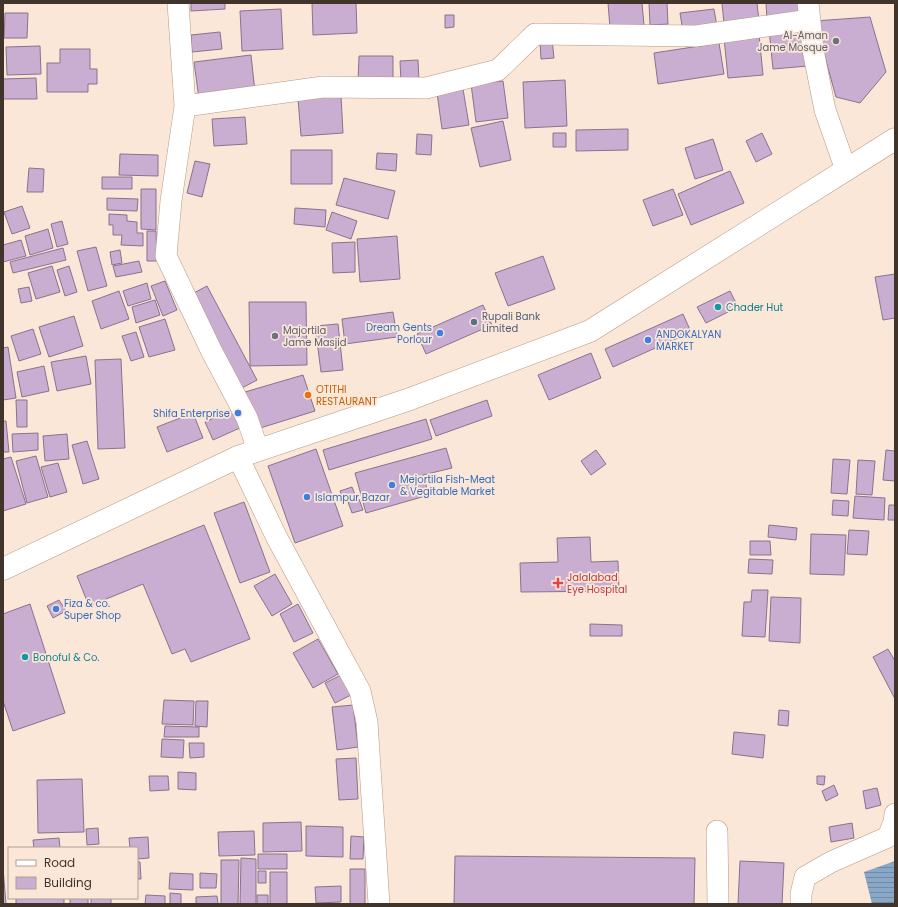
<svg xmlns="http://www.w3.org/2000/svg" width="898" height="907" font-family="Poppins,sans-serif">
<style>
.water{fill:url(#water-rules)}
.building{fill:#c9aed1;stroke:#88738e}
.lines{fill:none;stroke-linecap:round;stroke-linejoin:round}
.minor-casing{stroke:#b69981;stroke-width:22}
.trunk-casing{stroke:#b69981;stroke-width:23}
.minor{stroke:#fff;stroke-width:21}
.trunk{stroke:#fff;stroke-width:22}
.worship-dot{fill:#6b7280;stroke:#fae7d8;stroke-width:1.5}
.culture-dot{fill:#0f9aa8;stroke:#fae7d8;stroke-width:1.5}
.service-dot{fill:#5c6f8a;stroke:#fae7d8;stroke-width:1.5}
.shop-dot{fill:#3f7fe0;stroke:#fae7d8;stroke-width:1.5}
.food-dot{fill:#e8710a;stroke:#fae7d8;stroke-width:1.5}
.health-dot{fill:#e0444e;stroke:#fae7d8;stroke-width:1.5}
.labels{text-anchor:middle;stroke-width:3.5;stroke-linejoin:round;paint-order:stroke}
.worship-label{font-size:10px;fill:#5b616d;stroke:#fae7d8;text-anchor:end}
.culture-label{font-size:10px;fill:#0d838f;stroke:#fae7d8;text-anchor:start}
.service-label{font-size:10px;fill:#4e5e75;stroke:#fae7d8;text-anchor:start}
.shop-label{font-size:10px;fill:#366cbe;stroke:#fae7d8;text-anchor:start}
.food-label{font-size:10px;fill:#c56008;stroke:#fae7d8;text-anchor:start}
.health-label{font-size:10px;fill:#be3a42;stroke:#fae7d8;text-anchor:start}
</style>
<defs>
<pattern id="water-rules" width="6" height="5" patternUnits="userSpaceOnUse"><rect width="6" height="5" fill="#89a8c8"/><path d="M0 2.5h6" fill="none" stroke="#728aa3"/></pattern>
</defs>
<rect width="100%" height="100%" fill="#fae7d8"/>
<path class="water" d="M895,861V904H872L864,872Z"/>
<path class="building" d="M191,3H225V9L191,11Z
M312,3H356L357,33L313,35Z
M608,3H642L644,25L610,28Z
M649,3H667L668,24L650,25Z
M722,3H757L759,21L724,24Z
M766,3H801L802,16L767,20Z
M281,9L283,49L242,51L240,11Z
M714,9L717,27L683,32L680,13Z
M5,13H28L27,38H4Z
M445,15H454V27L445,28Z
M870,17L886,72L860,103L836,97L815,21Z
M804,26L808,66L773,69L769,30Z
M220,32L222,49L192,52L191,35Z
M759,34L763,75L728,78L724,38Z
M552,40L554,58L541,59L540,41Z
M719,43L724,74L658,84L654,53Z
M40,46L41,74L7,75L6,47Z
M60,49H90V69H97V84H88V92H47V63H60Z
M251,55L255,92L199,99L194,62Z
M359,56H393V82H358Z
M418,60L419,81L401,82L400,61Z
M36,78L37,99H3V79Z
M565,80L567,126L525,128L523,82Z
M503,81L508,118L476,122L471,84Z
M463,89L469,125L442,129L437,93Z
M341,96L343,133L301,136L298,99Z
M245,117L247,144L214,146L212,119Z
M503,121L511,160L480,167L471,128Z
M628,129V150L576,151V130Z
M553,133H566V147H553Z
M762,133L772,154L756,162L746,141Z
M417,134L432,135L431,155L416,154Z
M713,139L723,170L695,179L685,148Z
M291,150H332V184H291Z
M377,153L397,154L396,171L376,169Z
M120,154L158,155V176L119,175Z
M195,161L210,164L202,197L187,193Z
M29,168L44,169L43,192H27Z
M730,171L744,203L691,225L678,194Z
M102,177H132V189H102Z
M344,178L395,191L388,219L336,205Z
M141,189H156V230L141,229Z
M673,189L683,215L653,226L643,200Z
M107,198L138,199L137,211L107,210Z
M22,206L30,228L12,234L4,212Z
M295,208L326,210L325,227L294,224Z
M332,212L357,221L351,239L326,230Z
M109,214L127,215V221L137,222V233H143V246L121,245L122,235H113V225H109Z
M62,221L68,244L57,247L51,224Z
M48,229L53,248L30,255L25,236Z
M147,231H156L157,261H147Z
M397,236L400,279L360,282L357,239Z
M21,240L26,256L3,262V245Z
M355,242V272L333,273L332,243Z
M96,247L107,286L88,291L77,251Z
M63,248L66,260L13,273L10,262Z
M120,250L122,263L112,265L110,252Z
M543,256L555,289L508,306L495,273Z
M139,261L142,272L116,277L113,266Z
M52,266L60,292L36,299L28,273Z
M69,266L77,292L65,296L57,270Z
M895,274V318L883,320L875,277Z
M165,281L177,310L163,316L151,286Z
M147,283L151,299L128,306L123,291Z
M207,286L257,380L240,389L190,295Z
M29,287L32,301L21,303L18,289Z
M119,291L129,319L101,329L92,301Z
M730,291L738,307L706,323L697,307Z
M155,300L160,315L136,323L132,307Z
M249,302H306L307,365L250,366Z
M483,305L492,325L426,354L417,334Z
M393,312L397,337L345,344L342,319Z
M683,314L691,332L613,367L605,349Z
M74,316L83,346L49,357L39,327Z
M165,319L175,350L149,357L139,327Z
M338,324L343,370L321,372L315,326Z
M33,329L41,354L19,361L11,336Z
M136,332L144,357L131,361L122,336Z
M8,347L16,398L3,400V348Z
M591,353L601,378L549,400L538,375Z
M86,356L91,384L57,391L51,362Z
M121,359L125,448L98,449L95,360Z
M44,366L49,391L22,397L17,372Z
M303,375L315,411L257,429L245,392Z
M16,400H27V427H17Z
M487,400L492,416L436,436L430,420Z
M234,409L242,427L213,440L205,422Z
M193,413L203,438L167,452L157,427Z
M426,419L432,439L329,470L323,450Z
M3,421H6L9,452H3Z
M38,433V450L13,452L12,434Z
M67,434L69,459L45,461L43,436Z
M87,441L99,479L83,484L72,445Z
M446,448L452,468L423,475L429,495L366,513L355,473Z
M316,449L343,526L295,543L268,466Z
M596,450L606,464L591,475L581,461Z
M886,450L895,451V481L883,480Z
M36,456L48,497L27,503L16,461Z
M11,457L26,504L3,511V459Z
M833,459L850,460L847,494L831,493Z
M858,460L875,461L872,495L856,494Z
M58,463L67,492L50,497L41,467Z
M352,487L356,497L344,501L340,491Z
M855,496L885,498L884,520L853,518Z
M359,499L363,510L352,513L348,502Z
M833,500L849,501L848,516L832,515Z
M244,502L270,572L240,583L214,513Z
M889,505H895V520H888Z
M204,525L250,639L191,662L185,649L172,654L143,584L89,606L77,576Z
M769,525L797,528L796,540L768,537Z
M849,530L869,531L867,555L847,554Z
M811,534L846,535L844,575L810,574Z
M590,537L591,562L618,561L619,591L521,592L520,563L558,562L557,538Z
M750,541H770L771,555H750Z
M749,559L773,560L772,574L748,573Z
M275,574L292,604L272,616L254,586Z
M752,590H768L765,637L742,636L744,602H751Z
M771,597L801,598L800,643L769,641Z
M59,600L66,611L53,618L47,606Z
M30,604L65,713L13,731L3,701V614Z
M298,604L313,633L294,642L280,614Z
M590,624L622,625V636H590Z
M318,639L338,674L313,688L293,653Z
M888,649L895,661V699L873,657Z
M343,674L353,694L335,703L325,683Z
M164,700L194,701L193,725L162,724Z
M196,701H208L207,727L195,726Z
M353,705L358,747L337,750L332,707Z
M779,710L789,711L788,726L778,725Z
M165,726L199,727V737H164Z
M734,732L765,735L763,758L732,754Z
M162,739L184,740L183,758L161,757Z
M189,743H204V757L190,758Z
M356,758L358,799L339,800L336,759Z
M178,772L196,773V790L178,789Z
M149,776H168L169,790L150,791Z
M817,776H825L824,785L817,784Z
M82,779L84,832L38,833L37,780Z
M834,785L838,795L826,801L822,791Z
M877,788L881,805L866,809L863,791Z
M301,822L302,851L263,852V823Z
M852,823L854,838L831,842L829,827Z
M306,826L343,827V857L306,856Z
M98,828L99,844L87,845L86,829Z
M254,831L255,855L219,856L218,832Z
M351,836L364,837L363,859H350Z
M148,837L149,858L137,859V848H130L129,838Z
M59,838L60,848H34L33,840Z
M258,854H287V869H258Z
M455,856L695,858L694,904H454Z
M241,858L256,859V904H240Z
M221,860H239L238,904H221Z
M740,861L784,863L782,904H738Z
M137,862H140L141,879H137Z
M3,868L6,904H3Z
M350,869H365V904H350Z
M258,871H266V883H258Z
M270,872H287V904H270Z
M170,873L193,874V890L169,889Z
M200,873L217,874L216,888H200Z
M341,886V902L316,903L315,887Z
M170,893L181,894V904H170Z
M146,895L165,896V904H145Z
M257,895H268V904H257Z
M217,896L218,904H196V897Z
M16,898H64V904H16Z
M70,898H88V904H70Z
M91,898H111V904H91Z"/>
<g class="lines">
<g class="minor-casing">
<path id="minor" d="M178,3L185,106L171,201L166,256L212,352L247,418L258,450
M808,3L813,50L825,110L846,170
M185,106L323,87L426,88L498,70L535,34L696,36L810,20
M238,457L277,538L360,691L367,722L379,904
M717,831L718,904
M801,904V894L805,877L831,862L888,837L894,822L895,814"/>
</g>
<g class="trunk-casing">
<path id="trunk" d="M3,569L238,457L410,399L590,331L895,139"/>
</g>
<use href="#minor" class="minor"/>
<use href="#trunk" class="trunk"/>
</g>
<g class="worship-dot">
<circle cx="836" cy="41" r="4"/>
<circle cx="275" cy="336" r="4"/>
</g>
<g class="culture-dot">
<circle cx="718" cy="307" r="4"/>
<circle cx="25" cy="657" r="4"/>
</g>
<circle class="service-dot" cx="474" cy="322" r="4"/>
<g class="shop-dot">
<circle cx="440" cy="333" r="4"/>
<circle cx="648" cy="340" r="4"/>
<circle cx="238" cy="413" r="4"/>
<circle cx="392" cy="485" r="4"/>
<circle cx="307" cy="497" r="4"/>
<circle cx="56" cy="609" r="4"/>
</g>
<circle class="food-dot" cx="308" cy="395" r="4"/>
<path class="health-dot" d="M556 577h4v4h4v4h-4v4h-4v-4h-4v-4h4z"/>
<g class="labels">
<g class="worship-label">
<text x="828" y="39">Al-Aman<tspan x="828" dy="12">Jame Mosque</tspan></text>
<text x="283" y="334" text-anchor="start">Majortila<tspan x="283" dy="12">Jame Masjid</tspan></text>
</g>
<g class="culture-label">
<text x="726" y="311">Chader Hut</text>
<text x="33" y="661">Bonoful &amp; Co.</text>
</g>
<g class="service-label">
<text x="482" y="320">Rupali Bank<tspan x="482" dy="12">Limited</tspan></text>
</g>
<g class="shop-label">
<text x="432" y="331" text-anchor="end">Dream Gents<tspan x="432" dy="12">Porlour</tspan></text>
<text x="656" y="338">ANDOKALYAN<tspan x="656" dy="12">MARKET</tspan></text>
<text x="230" y="417" text-anchor="end">Shifa Enterprise</text>
<text x="400" y="483">Mejortila Fish-Meat<tspan x="400" dy="12">&amp; Vegitable Market</tspan></text>
<text x="315" y="501">Islampur Bazar</text>
<text x="64" y="607">Fiza &amp; co.<tspan x="64" dy="12">Super Shop</tspan></text>
</g>
<g class="food-label">
<text x="316" y="393">OTITHI<tspan x="316" dy="12">RESTAURANT</tspan></text>
</g>
<g class="health-label">
<text x="567" y="581">Jalalabad<tspan x="567" dy="12">Eye Hospital</tspan></text>
</g>
</g>
<rect width="898" height="907" fill="none" stroke="#41352b" stroke-width="8"/>
<rect x="8" y="847" width="130" height="52" fill="#fae7d8" stroke="#b0a093"/>
<rect x="16" y="860" width="20" height="6" fill="#ffffff" stroke="#b0a093"/>
<text x="44" y="867" font-size="12" fill="#41352b">Road</text>
<rect x="16" y="877" width="20" height="12" fill="#c9aed1" stroke="#b0a093"/>
<text x="44" y="887" font-size="12" fill="#41352b">Building</text>
</svg>
